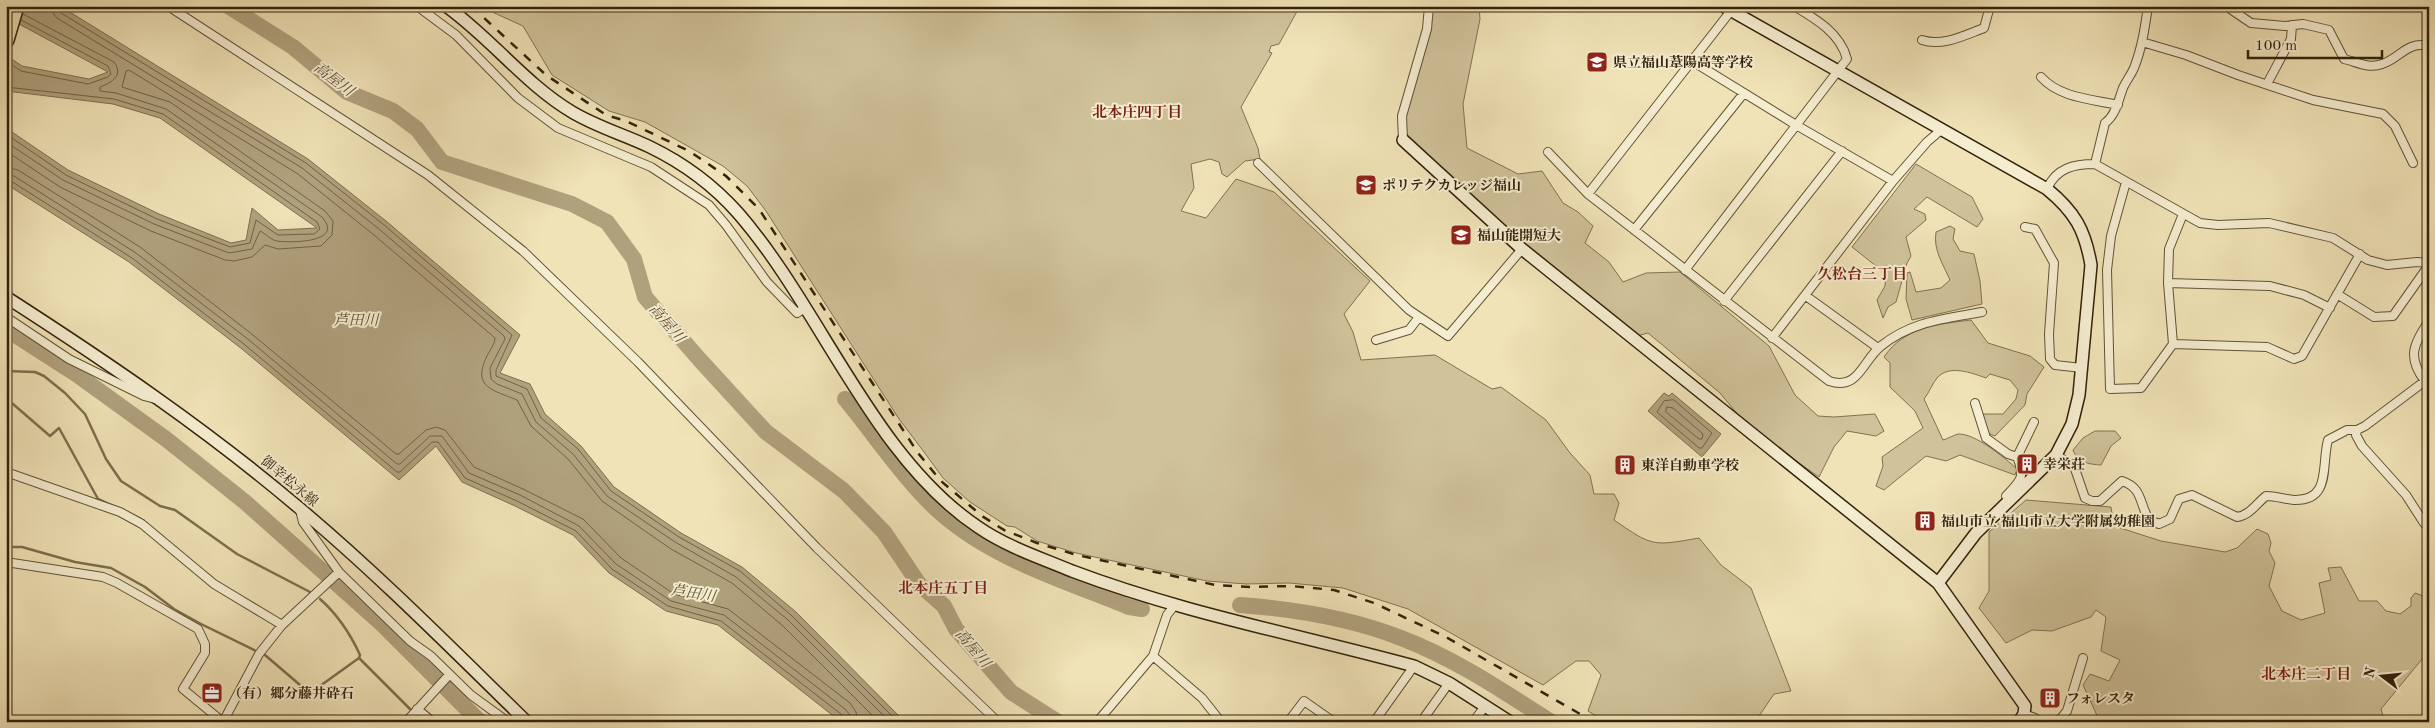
<svg xmlns="http://www.w3.org/2000/svg" width="2435" height="728" font-family="'Old Standard TT','Noto Serif JP',serif">
<style>
.green{fill:#d0c29a;stroke:#827252}
.water{fill:#b0a17d;stroke:#7e6e4f}
.lines{fill:none;stroke-linecap:round;stroke-linejoin:round}
.shore{stroke:#726144;stroke-width:1}
.stream{stroke:#7e6e4f;stroke-width:2.5}
.river{stroke:#b0a17d;stroke-width:16}
.street-casing{stroke:#625236;stroke-width:10}
.secondary-casing{stroke:#33210b;stroke-width:14}
.highway-casing{stroke:#33210b;stroke-width:18}
.street{stroke:#f5edd0;stroke-width:8}
.secondary{stroke:#f5edd0;stroke-width:11}
.highway{stroke:#f0e3b7;stroke-width:15}
.rail{stroke:#33210b;stroke-width:2.5;stroke-dasharray:9 9;stroke-linecap:butt}
.labels{text-anchor:middle;stroke-width:4;stroke-linejoin:round;paint-order:stroke}
.poi-label{font-size:14px;font-weight:bold;fill:#33210b;stroke:#f5edd0;text-anchor:start}
.street-label{font-size:14px;fill:#33210b;stroke:#f5edd0}
.water-label{font-size:15px;font-style:italic;fill:#5f4e33;stroke:#f5edd0}
.neighbourhood-label{font-size:15px;font-weight:bold;fill:#7a1f14;stroke:#f5edd0}
</style>
<rect width="100%" height="100%" fill="#f0e3b7"/>
<filter id="stains"><feTurbulence type="fractalNoise" baseFrequency=".004" numOctaves="4"/><feColorMatrix values="0 0 0 0 .2 0 0 0 0 .09 0 0 0 0 .02 0 0 0 .5 -.17"/></filter>
<radialGradient id="worn" r=".72"><stop offset=".6" stop-color="#630" stop-opacity="0"/><stop offset="1" stop-color="#630" stop-opacity=".3"/></radialGradient>
<path class="green" d="M479,6H1300L1279,44L1271,46L1269,52L1272,53L1241,107L1258,148L1260,159L1245,161L1227,177L1222,174L1219,162L1210,159L1191,164L1194,188L1181,211L1206,218L1236,179L1274,192L1370,281L1344,314L1353,332L1361,360L1435,355L1492,389L1501,387L1546,420L1570,453L1590,475L1594,494H1614L1619,503L1614,520C1653,547 1653,546 1699,538L1721,565L1751,588L1791,691L1774,694L1759,716L1762,722H1606L1588,711L1601,675L1589,661H1576L1543,685L1408,609L1343,588L1289,583L1246,584L1207,581L1076,553L1037,541L1015,527L1007,526L970,502L943,478L924,452L899,419L766,211L747,186L723,166L645,122L609,111L552,75L523,26Z
M1433,6H1479L1480,19L1463,104L1467,148L1518,174L1542,171L1563,203L1578,212L1593,226L1585,243L1609,262L1623,282L1646,273L1680,272L1769,346L1795,395L1818,416L1834,417L1875,414L1884,431L1876,436L1847,431L1834,447L1819,477L1749,428L1720,393L1648,333L1637,336L1524,248L1406,140L1405,115L1431,28Z
M1916,164L1972,197L1983,219L1977,227L1927,197L1914,209L1925,214L1926,220L1906,237L1911,256L1907,263L1896,302L1888,307L1883,318L1877,300L1885,286L1886,274L1852,247Z
M1950,226L1955,229L1953,239L1960,251L1974,254L1980,281L1982,304L1912,320L1906,299L1907,273L1910,272L1916,292L1941,288L1950,280C1943,264 1933,250 1936,232Z
M1971,320L1988,343L2030,356L2044,367L2027,394L2025,405L1995,436L1985,432L1981,414H2003L2016,399L2018,390L2010,380L1990,374L1986,378C1972,373 1949,364 1937,378C1932,384 1929,393 1924,399L1943,440C1947,439 1954,435 1958,434C1975,433 2005,458 2017,469L2015,475L1960,455L1946,461L1926,456L1884,490L1876,486L1883,466L1882,457L1923,428L1915,411L1890,387V363L1884,357C1904,327 1938,324 1971,320Z
M2095,431H2115L2121,438L2111,446L2101,465C2088,464 2078,463 2073,450L2083,438Z
M2026,500L2111,507L2114,526L2161,541L2225,552L2237,548L2257,529L2268,534L2271,543L2269,551L2275,563L2269,586L2282,611L2301,620L2325,613L2319,583L2331,580L2328,568L2341,567L2359,601H2377L2386,611L2400,614L2411,606V598L2415,593L2429,598V638L2423,640L2427,653L2381,709L2383,716L2377,722H2100L2083,685L2090,674L2109,681L2120,660L2101,651L2106,617L2096,610L2091,617L2052,631L2032,630L2006,643L1979,608L1989,591V532Z"/>
<path class="water" d="M6,6H60L308,159L386,221L520,335L500,373L530,384L545,414L581,446L614,487L681,533L742,567L796,612L905,722H841L718,625L666,611L609,573L573,535L515,506L462,482L436,446L399,480L242,349L129,262L6,184V128L68,170L159,214L231,243L246,240L252,208L278,230L317,228L160,118L113,104L6,91V55L22,66L89,79L108,72L6,17Z
M1664,393L1669,396L1672,393L1721,434L1702,457L1648,411Z"/>
<g class="lines">
<path class="shore" d="M52,6L53,13L57,18L302,168L379,229L504,336L505,339L490,368L491,379L497,384L522,394L536,422L573,454L607,496L675,542L736,577L788,620L890,722
M58,6L61,13L306,163L383,224L512,335L496,370V376L527,389L541,418L578,449L611,491L679,537L740,571L792,616L898,722
M6,61L21,71L88,84L108,77L111,74L108,66L21,20
M6,87L114,99L163,114L317,222L320,229L314,234L278,235L256,220L250,243L230,247L157,219L66,175L6,134
M6,142L63,180L154,224L229,253L252,249L260,231C266,234 271,240 277,241C290,243 345,243 322,217L166,109L116,93L100,91V87C112,82 124,76 114,62L23,14
M6,151L60,187L151,231L225,260L234,261L252,257L265,245L278,249L321,246L332,235L333,221L325,211L170,102L122,87L126,71L129,70L298,174L374,235L495,338C495,344 490,350 487,356C471,388 494,390 517,400L531,426L568,459L602,501L671,549L732,583L783,626L879,722
M6,167L18,170L140,247L253,335L396,454H399L426,430L436,427L445,430L474,467L523,489L583,519L621,558L674,594L728,609L850,703L856,712L858,722
M6,174L14,176L136,253L249,340L397,464H400L430,436H442L469,473L520,495L579,526L616,564L671,601L724,615L845,709L850,715L851,722
M6,180L11,181L132,258L245,345L397,472H400L432,442H438L465,478L517,501L576,531L612,569L668,606L721,621L841,714L845,722
M1674,400L1712,433L1702,448H1699L1657,412L1664,401Z
M1667,407L1673,408L1703,434L1702,439H1699L1666,412Z"/>
<path class="stream" d="M6,371L35,372L44,376L65,393L85,414L106,459L121,481L160,506L175,510L237,554L310,592
M6,398L50,436L59,428L98,499L113,506
M131,514L141,519
M6,547H22L75,562L111,568L145,587L174,609L201,624L256,651
M320,599C338,615 350,633 360,655L359,658L411,710L425,722
M265,655L307,691H313L359,658"/>
<path class="river" d="M228,6L293,47L347,92L393,111L417,129L442,162L572,204L607,222L634,259L645,297L700,360L766,432L844,491L884,532L919,584L944,606L956,629L1011,692L1058,722
M6,329L76,374L166,439L245,502L382,624L480,722
M845,399C875,435 908,485 943,515C995,560 1066,581 1129,607L1142,609
M1240,605C1294,609 1350,618 1401,638C1454,658 1503,691 1551,722"/>
<g class="street-casing">
<path id="street" d="M168,6L428,175L523,251L638,362L817,548L998,722
M417,6L456,35L518,98L558,128L651,167L709,205L726,225L767,282L797,313L805,308
M2226,6L2251,23L2285,26L2303,24L2329,30L2344,59C2357,62 2369,69 2382,64C2401,58 2406,41 2429,46
M1922,40C1942,47 1965,35 1984,28L1990,6
M2142,42L2186,55L2238,75L2313,100L2383,114L2395,126L2413,163
M1692,61L1796,125L1893,181
M2041,77C2060,98 2091,99 2118,105
M2267,84L2291,39L2292,25
M1403,140L1402,116L1427,29L1429,6
M1548,152L1588,194L1829,381C1859,391 1862,361 1881,346C1912,321 1944,319 1982,312
M1258,163L1409,310L1448,336L1522,249
M2095,164L2105,123C2116,115 2118,101 2123,88C2126,81 2131,75 2134,68C2142,48 2145,27 2148,6
M2126,182L2111,236L2107,270L2110,389L2141,388L2173,344L2267,347L2294,359L2302,356L2360,254
M2047,189C2056,168 2074,164 2095,164L2200,223L2218,225L2269,223L2333,238L2368,260L2387,265L2417,262L2429,263
M1588,194L1730,12
M2025,227L2035,229L2054,263L2049,334L2050,359L2055,365L2082,368
M1634,230L1744,93
M1685,270L1847,59C1840,33 1816,19 1794,6
M2168,283L2270,286L2304,295L2330,308
M2337,294L2374,317L2393,316L2429,265
M1806,296L1878,348
M1724,301L1842,151
M6,317L69,359L144,396L155,399
M1772,338L1893,181L1927,142L1941,130
M1376,340L1409,330L1419,317
M2173,344L2168,283L2169,249L2183,214
M2425,381C2407,358 2413,344 2429,321
M1975,403L1986,438L2008,454L2017,457C2026,478 2020,481 2006,496
M2357,430L2356,435L2362,446L2406,495L2424,523
M2056,455L2074,466L2085,498L2092,501H2100L2122,481C2143,488 2139,503 2149,520L2159,524L2170,519L2179,499L2192,495L2237,517C2250,515 2256,504 2266,496C2276,496 2284,499 2294,500C2332,501 2321,465 2328,440L2347,430H2357L2365,426L2429,378
M2017,457L2034,422
M6,472L120,512L142,524L214,584L282,625
M300,510L303,522L339,572L410,641L431,656L471,695L508,722
M6,562L103,577L117,583L198,629L205,644V653L183,689L223,722
M1153,656L1202,698L1221,722
M417,709L433,722
M2024,714L2035,718L2037,722
M223,722L259,654L282,625L339,572
M406,722L449,675
M1097,722L1153,656L1167,615L1174,606
M1288,722L1304,701L1334,722
M1374,722L1414,666
M1421,722L1449,683
M1473,722L1486,705
M2058,722L2067,711L2083,658
M2425,722L2429,718"/>
</g>
<g class="secondary-casing">
<path id="secondary" d="M446,6C491,38 525,84 572,112C597,127 625,135 650,147C683,163 714,186 738,213C821,308 872,456 978,527C1007,547 1041,558 1072,571C1183,613 1300,635 1414,666L1449,683L1510,722
M1723,6L2047,189C2075,212 2085,230 2091,265L2079,395L2072,424L2056,455L1976,533L1938,583
M1403,140L1522,249L1938,583L2025,706L2024,714L2019,722
M6,297C107,362 206,429 298,507C378,574 452,649 527,722"/>
</g>
<g class="highway-casing">
<path id="highway" d="M6,40L16,6"/>
</g>
<use href="#street" class="street"/>
<use href="#secondary" class="secondary"/>
<use href="#highway" class="highway"/>
<path class="rail" d="M471,6L546,75L606,115L626,121L689,151L726,176L759,209L918,453L941,481L982,516L1004,530L1037,543L1077,555L1215,585L1252,587L1291,586L1334,590L1374,603L1446,637L1594,722"/>
</g>
<defs>
<g id="school-square" transform="scale(1.125)"><rect x="-9" y="-9" width="18" height="18" rx="4" fill="#8f2418" stroke="#f5edd0"/><path d="M0-5L7-2L0 1L-7-2ZM-4 1L0 2.5L4 1V4Q0 6-4 4Z" fill="#fff"/></g>
<g id="building-square" transform="scale(1.125)"><rect x="-9" y="-9" width="18" height="18" rx="4" fill="#8f2418" stroke="#f5edd0"/><path d="M-4-6H4V6H1V3H-1V6H-4ZM-2.5-4.3h1.7v1.8h-1.7ZM.8-4.3h1.7v1.8H.8ZM-2.5-1h1.7V.8h-1.7ZM.8-1h1.7V.8H.8Z" fill="#fff"/></g>
<g id="office-square" transform="scale(1.125)"><rect x="-9" y="-9" width="18" height="18" rx="4" fill="#8f2418" stroke="#f5edd0"/><path d="M-6-3h4V-5.5h4V-3h4V5H-6ZM-1-4.5V-3h2v-1.5ZM-6 0V1H6V0Z" fill="#fff"/></g>
</defs>
<g fill-rule="evenodd">
<use href="#school-square" x="1597" y="62"/>
<use href="#school-square" x="1366" y="185"/>
<use href="#school-square" x="1461" y="235"/>
<use href="#building-square" x="2027" y="464"/>
<use href="#building-square" x="1625" y="465"/>
<use href="#building-square" x="1925" y="521"/>
<use href="#office-square" x="212" y="693"/>
<use href="#building-square" x="2050" y="698"/>
</g>
<g class="labels">
<g class="poi-label">
<text x="1613" y="67">県立福山葦陽高等学校</text>
<text x="1382" y="190">ポリテクカレッジ福山</text>
<text x="1477" y="240">福山能開短大</text>
<text x="2043" y="469">幸栄荘</text>
<text x="1641" y="470">東洋自動車学校</text>
<text x="1941" y="526">福山市立 福山市立大学附属幼稚園</text>
<text x="228" y="698">（有）郷分藤井砕石</text>
<text x="2066" y="703">フォレスタ</text>
</g>
<g class="street-label">
<text transform="translate(290 481) rotate(40)" y="5">御幸松永線</text>
</g>
<g class="water-label">
<text transform="translate(334 79) rotate(37)" y="5">高屋川</text>
<text x="356" y="325">芦田川</text>
<text transform="translate(667 323) rotate(49)" y="5">高屋川</text>
<text transform="translate(693 593) rotate(9)" y="5">芦田川</text>
<text transform="translate(973 648) rotate(50)" y="5">高屋川</text>
</g>
<g class="neighbourhood-label">
<text x="1137" y="117">北本庄四丁目</text>
<text x="1862" y="279">久松台三丁目</text>
<text x="943" y="593">北本庄五丁目</text>
<text x="2306" y="679">北本庄二丁目</text>
</g>
</g>
<rect width="2435" height="728" fill="none" stroke="#f0e3b7" stroke-width="25"/>
<rect x="8" y="8" width="2420" height="713" fill="none" stroke="#33210b" stroke-width="2.5"/>
<rect x="12" y="12" width="2410" height="703" fill="none" stroke="#33210b"/>
<g transform="translate(2382 676) rotate(286)" stroke="#f5edd0" stroke-width="4" paint-order="stroke">
<path d="M0-4L9 19L0 12L-9 19Z" fill="#33210b"/>
<text y="-8" font-size="14" font-weight="bold" text-anchor="middle" fill="#33210b">N</text>
</g>
<path d="M2248 50v8h134v-8" fill="none" stroke="#33210b" stroke-width="2.5"/>
<text x="2255" y="50" font-size="15" fill="#33210b" stroke="#f5edd0" stroke-width="4" paint-order="stroke">100 m</text>
<rect width="100%" height="100%" filter="url(#stains)"/>
<rect width="100%" height="100%" fill="url(#worn)"/>
</svg>
